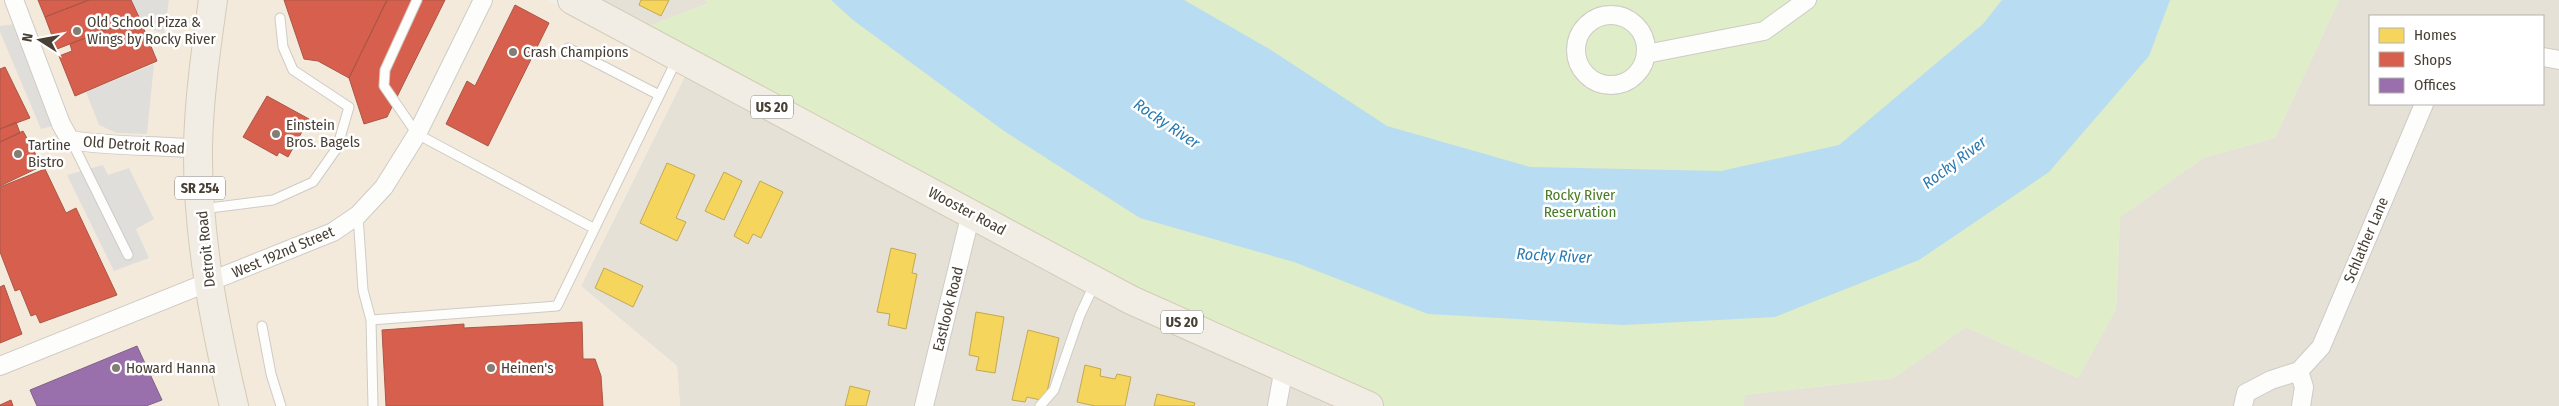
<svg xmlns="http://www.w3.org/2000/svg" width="2559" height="406" font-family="'Fira Sans Condensed',sans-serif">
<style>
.residential{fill:#e5e1d7;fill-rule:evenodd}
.commercial{fill:#f4eadc}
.green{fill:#dfedc8}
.parking{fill:#e0deda}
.water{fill:#b8dcf1}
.homes{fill:#f6d55c;stroke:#c2a850}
.shops{fill:#d6604d;stroke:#ab5646}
.offices{fill:#9970ab;stroke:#816288}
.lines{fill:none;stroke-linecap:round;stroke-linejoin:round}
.service-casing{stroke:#cecbc6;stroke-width:11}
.minor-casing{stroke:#cecbc6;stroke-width:20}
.primary-casing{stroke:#d4cbb6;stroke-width:30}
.service{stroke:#fdfdfc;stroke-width:9}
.minor{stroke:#fdfdfc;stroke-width:18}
.primary{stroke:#f1ede4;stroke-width:28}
.poi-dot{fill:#837d74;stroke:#fff;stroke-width:2}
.labels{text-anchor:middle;stroke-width:5;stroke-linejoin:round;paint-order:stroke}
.shield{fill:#fff;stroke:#7f7972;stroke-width:1}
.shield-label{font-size:14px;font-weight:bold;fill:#484035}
.poi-label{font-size:15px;fill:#484035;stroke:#fff;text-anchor:start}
.street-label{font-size:15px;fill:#484035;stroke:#fff}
.park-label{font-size:15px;fill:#487d25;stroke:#fff}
.water-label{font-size:16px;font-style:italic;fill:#277ab2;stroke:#fff}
</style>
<rect width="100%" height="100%" fill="#f1efea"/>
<path class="residential" d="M577,0H705L709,3L636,31Z
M2339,0H2559V406H1744V395L1894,378L1966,327L2078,378L2116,309L2120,217L2203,158L2275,138ZM2370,16H2543V104H2370Z
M687,72L1340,406H680L677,366L581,286Z"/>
<path class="commercial" d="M0,0H548L687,72L581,286L677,366L680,406H0Z"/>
<path class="green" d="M705,0H2339L2275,138L2203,158L2120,217L2116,310L2078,378L1966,327L1894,378L1745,395L1744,406H1369L1153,313L636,31L709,3Z"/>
<path class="parking" d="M131,0H169L164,34L143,26Z
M23,23L61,124L41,129L0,32V26Z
M154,64L147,134L117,133L99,125L86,92Z
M103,165L108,175L129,168L154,219L136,229L149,258L114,271L67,175Z"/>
<path class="water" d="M831,0H1184L1271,50L1387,126L1530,167L1721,171L1839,145L1983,24L2002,0H2170L2149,56L2049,172L1919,260L1775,317L1623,325L1428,314L1294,262L1140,218L1004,131L853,20Z"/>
<path class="homes" d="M641,0H669L661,16L639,5Z
M667,163L695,175L676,218L686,222L677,241L640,223Z
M724,172L742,181L724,220L705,211Z
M760,181L783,192L761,238L753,234L748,244L734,236Z
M891,248L916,254L912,273L917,274L906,329L888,325L890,314L877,312Z
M604,268L643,286L633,307L595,288Z
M976,312L1004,317L995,373L976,370L979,357L969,355Z
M1028,330L1059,338L1045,401L1027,397L1025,402L1012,400Z
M1085,365L1101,369L1100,376L1115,379L1117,374L1131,377L1125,406H1095L1077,402Z
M850,386L870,391L866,406H845Z
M1157,394L1195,403L1194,406H1154Z"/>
<path class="shops" d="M38,0H89L45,17Z
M89,0H131L139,17L57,49L45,17Z
M284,0H387L349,78L318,61L304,59Z
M387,0H445L387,117L364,124L349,78Z
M515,5L549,23L488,146L446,124L467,81L475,86Z
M139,17L157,61L75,96L59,56L72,51L70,44Z
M5,67L30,118L0,129V69Z
M267,96L309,119L288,157L279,152L277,156L243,137Z
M16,122L20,133L0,142V129Z
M23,131L42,166L0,186V142Z
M45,169L66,213L76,208L117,295L40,323L36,314L31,316L20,289L15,291L0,252V187Z
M4,285L22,334L0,343V287Z
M582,322L583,359H595L601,376L603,406H386L382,330L464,324V328Z
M11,400L13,406H0V405Z"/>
<path class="offices" d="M137,346L162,400L146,406H37L30,390Z"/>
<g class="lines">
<g class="service-casing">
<path id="service" d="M417,0L385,70L384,86L417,134L593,228
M568,48L659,95
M71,140L128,255
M202,209L273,200L313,182L337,148L349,107L293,70L283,47L280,18
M358,215L363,290L371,320L373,406
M371,320L557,306L677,59
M262,326L271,374L281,406
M1040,406L1054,390L1080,315L1095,283"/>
</g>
<g class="minor-casing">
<path id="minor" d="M14,0L61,124L70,140C113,147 156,145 198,149
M1576 50a35 35 0 1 1 70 0a35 35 0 1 1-70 0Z
M1646,54L1764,31L1807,0
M2543,57L2559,60
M0,366L333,232L358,215L384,187L417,134L483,0
M2299,371L2304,387L2301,406
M924,406L971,213
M1277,406L1284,368
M2243,406L2246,393L2271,380L2299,371L2321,347L2424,104"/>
</g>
<g class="primary-casing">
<path id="primary" d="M213,0C206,49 199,98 198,147C197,234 214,322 234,406
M572,0L1131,300L1369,406"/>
</g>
<use href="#service" class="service"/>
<use href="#minor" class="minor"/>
<use href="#primary" class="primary"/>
</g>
<g class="poi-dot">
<circle cx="77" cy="31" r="5"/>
<circle cx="513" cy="52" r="5"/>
<circle cx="276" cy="134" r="5"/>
<circle cx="18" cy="154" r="5"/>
<circle cx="116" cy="368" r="5"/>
<circle cx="491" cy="368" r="5"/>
</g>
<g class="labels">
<g class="shield">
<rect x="751" y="95.5" width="42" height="23" rx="4"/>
<rect x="175" y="176.5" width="50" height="23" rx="4"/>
<rect x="1161" y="310.5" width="42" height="23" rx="4"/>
</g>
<g class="shield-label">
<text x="772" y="112">US 20</text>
<text x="200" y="193">SR 254</text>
<text x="1182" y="327">US 20</text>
</g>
<g class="poi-label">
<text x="87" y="27">Old School Pizza &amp;<tspan x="87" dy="17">Wings by Rocky River</tspan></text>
<text x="523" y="57">Crash Champions</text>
<text x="286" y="130">Einstein<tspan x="286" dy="17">Bros. Bagels</tspan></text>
<text x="28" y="150">Tartine<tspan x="28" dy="17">Bistro</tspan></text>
<text x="126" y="373">Howard Hanna</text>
<text x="501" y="373">Heinen's</text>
</g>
<g class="street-label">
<text transform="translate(134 145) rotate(4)" y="5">Old Detroit Road</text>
<text transform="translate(967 211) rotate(28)" y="5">Wooster Road</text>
<text transform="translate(2366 240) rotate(-67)" y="5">Schlather Lane</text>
<text transform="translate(206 249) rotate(-96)" y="5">Detroit Road</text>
<text transform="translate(283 252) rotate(-23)" y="5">West 192nd Street</text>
<text transform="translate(948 309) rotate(-76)" y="5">Eastlook Road</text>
</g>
<g class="park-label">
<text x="1580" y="200">Rocky River<tspan x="1580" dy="17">Reservation</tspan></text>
</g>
<g class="water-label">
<text transform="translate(1167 123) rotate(34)" y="6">Rocky River</text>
<text transform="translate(1954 162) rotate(-37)" y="6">Rocky River</text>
<text transform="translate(1554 255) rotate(3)" y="6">Rocky River</text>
</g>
</g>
<rect x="2369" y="15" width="175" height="90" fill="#ffffff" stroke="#b6b3ae"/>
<rect x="2379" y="28" width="25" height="15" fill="#f6d55c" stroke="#b6b3ae"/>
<text x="2414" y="40" font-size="15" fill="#484035">Homes</text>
<rect x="2379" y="52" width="25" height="15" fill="#d6604d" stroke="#b6b3ae"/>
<text x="2414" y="65" font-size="15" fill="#484035">Shops</text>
<rect x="2379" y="78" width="25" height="15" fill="#9970ab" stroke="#b6b3ae"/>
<text x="2414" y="90" font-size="15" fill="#484035">Offices</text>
<g transform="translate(40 40) rotate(281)" stroke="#ffffff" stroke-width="4" paint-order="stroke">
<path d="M0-4L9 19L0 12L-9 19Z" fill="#484035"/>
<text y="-8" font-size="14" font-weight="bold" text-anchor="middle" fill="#484035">N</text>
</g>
</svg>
